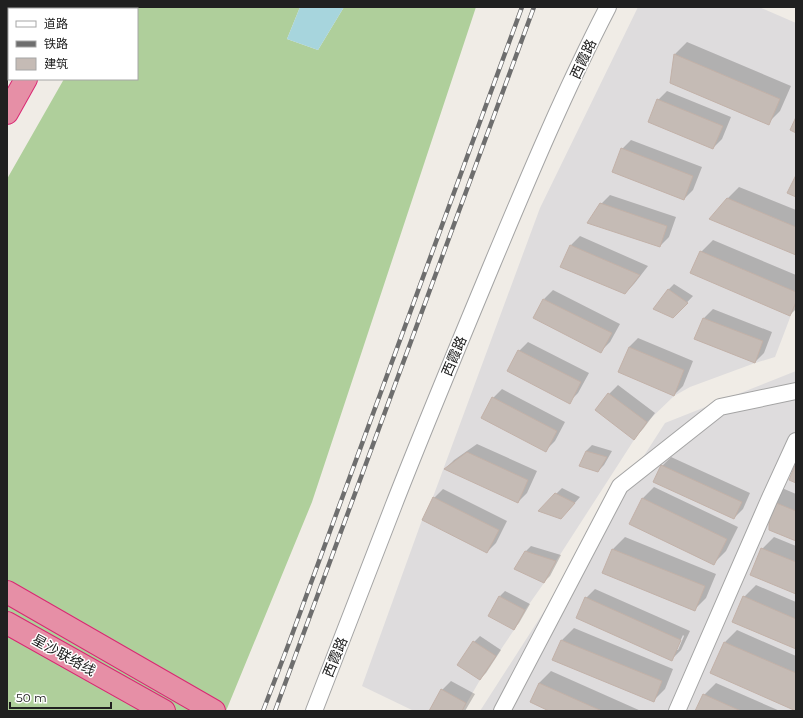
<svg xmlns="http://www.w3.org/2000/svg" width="803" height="718" font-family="Montserrat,'Noto Sans SC',sans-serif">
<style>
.residential{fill:#dedcdd}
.forest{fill:#afcf9b}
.water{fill:#a7d5dd}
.shadow{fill:#0003;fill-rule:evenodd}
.building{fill:#c5bbb5;stroke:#c2b1a8}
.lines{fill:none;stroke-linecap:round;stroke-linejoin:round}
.minor-casing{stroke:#a4a4a4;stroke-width:18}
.highway-casing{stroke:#d92873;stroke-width:24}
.minor{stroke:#fff;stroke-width:16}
.highway{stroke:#e68fa6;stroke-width:22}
.rail-casing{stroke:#6e6e6e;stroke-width:4.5}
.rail{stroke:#fff;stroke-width:3;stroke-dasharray:9;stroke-linecap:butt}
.labels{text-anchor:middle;stroke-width:3;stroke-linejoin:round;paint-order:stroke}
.street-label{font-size:14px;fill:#202020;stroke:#fff}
</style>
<rect width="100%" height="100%" fill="#f0ece6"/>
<path class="residential" d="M638,7H759L796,23V302L775,357L755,363L690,387L674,396L647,422L634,440L556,561L544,583L525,610L514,630L480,680L462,711H414L362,686L422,520L433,497L540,208Z
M796,371V711H480L665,423Z"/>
<path class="forest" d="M105,7H300L287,39L318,50L344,7H476L312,502L226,711H7V179L64,79H137V9H104Z"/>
<path class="water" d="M300,7H344L318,50L287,39Z"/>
<path class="shadow" d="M687,42L791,86L780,111L768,123L671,82L675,54Z
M667,91L731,117L722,139L713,148L658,100Z
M631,140L702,167L693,190L684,199L622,149Z
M739,187L796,210V254L727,199Z
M610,195L676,217L669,237L660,246L601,204Z
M580,236L648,266L634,284L625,293L571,245Z
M713,240L796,275V309L790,315L701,252Z
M674,284L693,296L679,311L668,290Z
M553,290L620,324L610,342L601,351L544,299Z
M713,309L772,332L764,353L755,362L695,339L704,318Z
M638,338L693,361L683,386L674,395L629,347Z
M528,342L589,373L578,393L569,402L519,351Z
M618,385L655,413L643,429L634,438L597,410L609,394Z
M502,389L565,422L555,441L546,450L493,398Z
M477,444L537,471L527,493L518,502L446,468L454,460Z
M592,445L612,451L604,465L598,471L586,451Z
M671,457L750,493L743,509L734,518L662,466Z
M654,487L738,527L726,551L714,563L642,499Z
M562,488L580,497L567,512L540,510Z
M782,488L796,494V540L770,500Z
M443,489L507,521L496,543L487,552L434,498Z
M625,537L716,574L706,598L694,610L603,572L613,549Z
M774,537L796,546V593L762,549Z
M531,546L561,555L550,576L544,582L525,552Z
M756,585L796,602V648L744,597Z
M595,589L690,631L681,650L672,659L586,598ZM683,635L684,636L678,650H676Z
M505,591L530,604L519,623L514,629L500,596Z
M574,628L673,669L665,689L653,701L562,640Z
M737,630L796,656V710L725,642Z
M480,636L501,650L486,673L480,679L474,642Z
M551,671L641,711H552L531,702L539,683Z
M451,681L475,694L465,711H430L442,690Z
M716,683L780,711H696L704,695Z"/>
<path class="building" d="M674,54L780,99L769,125L670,83Z
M657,99L723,126L713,149L648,122Z
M796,117V133L790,130Z
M621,148L693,176L684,200L612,172Z
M796,175V197L787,193Z
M727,198L796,227V255L709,219Z
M600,203L667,226L660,247L587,223Z
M570,245L640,275L625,294L560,267Z
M700,251L796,292V302L790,316L690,273Z
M668,289L688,303L673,318L653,309Z
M543,299L612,333L601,353L533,318Z
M703,318L763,341L755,363L694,339Z
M629,347L684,370L674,396L618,372Z
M518,350L581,382L570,404L507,371Z
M608,393L647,422L634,440L595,410Z
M492,397L557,431L546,452L481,418Z
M586,451L607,457L598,472L579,466Z
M467,452L528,480L518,503L444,469Z
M796,463V483L789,480Z
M661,465L742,502L734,519L653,482Z
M555,493L575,503L561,519L538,511Z
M433,497L499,530L487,553L422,520Z
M642,498L727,539L714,565L629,524Z
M769,500L796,511V541L769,530Z
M761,548L796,562V594L750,575Z
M612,549L705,586L695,611L602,573Z
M525,551L556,561L544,583L514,569Z
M499,596L525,610L514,630L488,616Z
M743,596L796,619V649L732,622Z
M585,597L681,640L672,661L576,618Z
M561,640L662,681L654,702L552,660Z
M473,641L496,656L480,680L457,665Z
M724,642L796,673V711L710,673Z
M539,683L602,711H549L530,702Z
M441,689L466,703L462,711H429Z
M703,694L741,711H695Z"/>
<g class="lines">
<g class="minor-casing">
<path id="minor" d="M314,711C340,643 366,575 393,507C425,425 459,344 493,262C529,176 565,90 608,7
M502,711L620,486L720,407L796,391
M677,711L769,500L796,441"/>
</g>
<g class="highway-casing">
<path id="highway" d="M36,9L37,7
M66,9L67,7
M7,38L9,34
M7,60L9,57
M7,113L26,79
M7,592L214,711
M7,623L164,711"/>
</g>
<use href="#minor" class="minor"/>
<use href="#highway" class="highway"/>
<g class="rail-casing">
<path id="rail" d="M263,711L289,643L522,7
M275,711L534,7"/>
</g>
<use href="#rail" class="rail"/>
</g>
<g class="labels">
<g class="street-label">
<text transform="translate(583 59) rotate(-65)" y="5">西霞路</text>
<text transform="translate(454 356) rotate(-67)" y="5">西霞路</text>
<text transform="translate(64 655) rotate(29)" y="5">星沙联络线</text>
<text transform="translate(335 657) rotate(-68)" y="5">西霞路</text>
</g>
</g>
<rect width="803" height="718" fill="none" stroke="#202020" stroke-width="16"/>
<rect x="8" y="8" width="130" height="72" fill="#ffffff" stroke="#a6a6a6"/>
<rect x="16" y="21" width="20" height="6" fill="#ffffff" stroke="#a6a6a6"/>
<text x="44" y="28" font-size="12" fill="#202020">道路</text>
<rect x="16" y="41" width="20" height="6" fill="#6e6e6e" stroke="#a6a6a6"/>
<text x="44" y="48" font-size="12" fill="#202020">铁路</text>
<rect x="16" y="58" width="20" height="12" fill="#c5bbb5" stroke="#a6a6a6"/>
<text x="44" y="68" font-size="12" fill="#202020">建筑</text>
<path d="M10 702v6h101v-6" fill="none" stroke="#202020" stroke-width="2"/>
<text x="16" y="702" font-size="12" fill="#202020" stroke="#ffffff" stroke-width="3" paint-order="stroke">50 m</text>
</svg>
